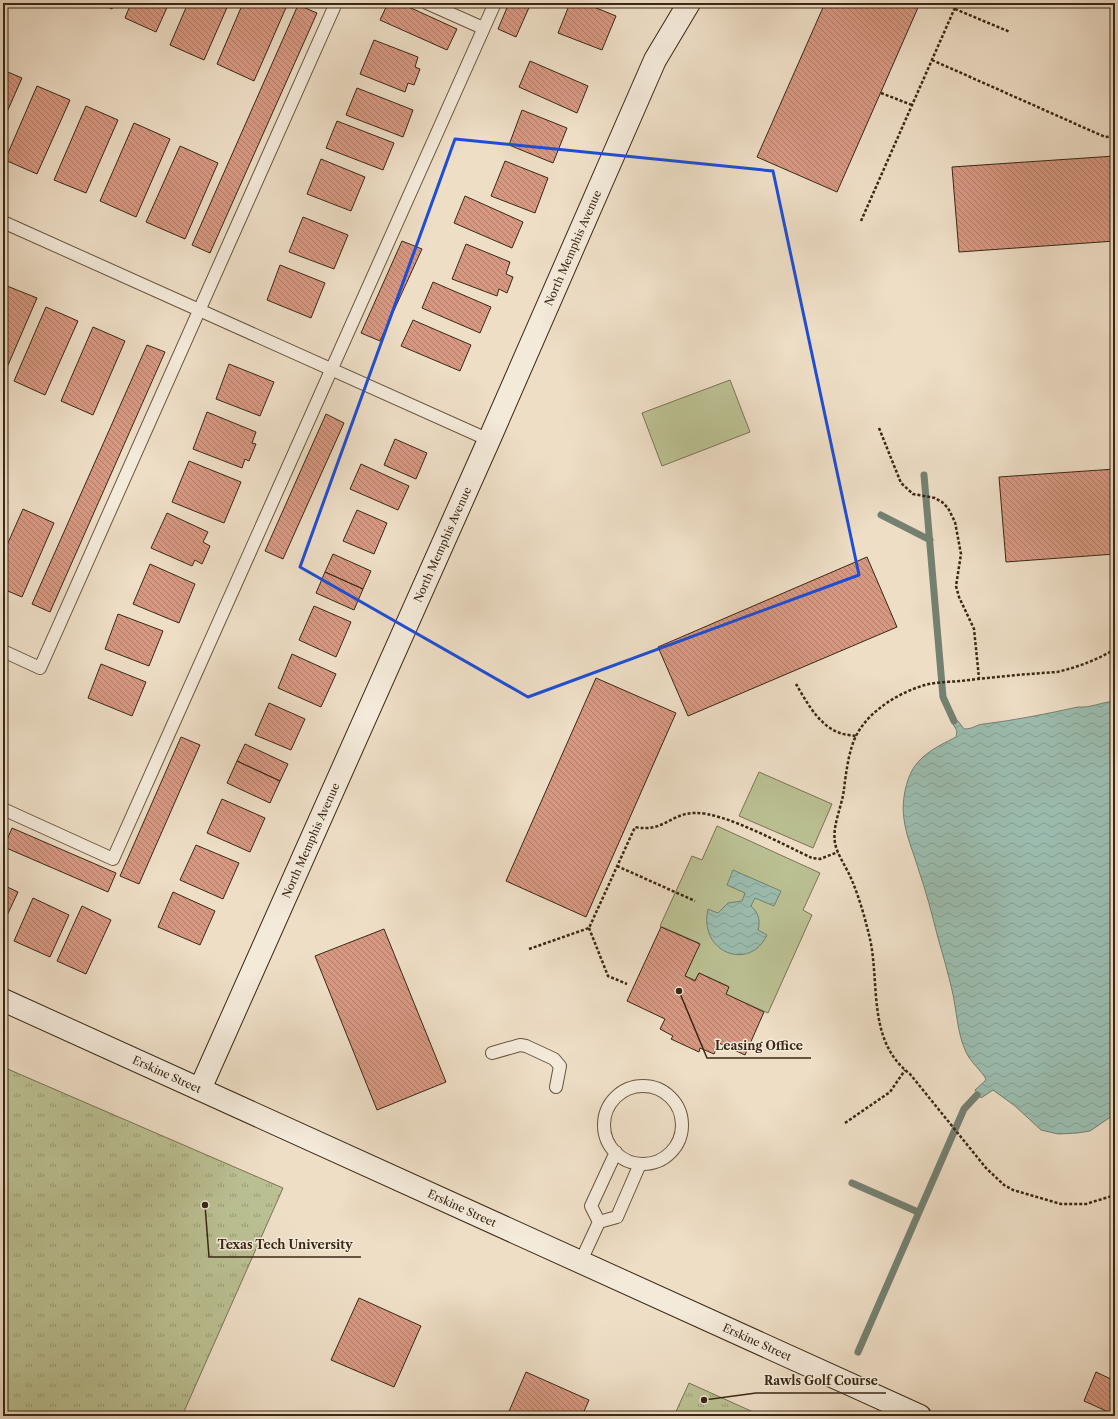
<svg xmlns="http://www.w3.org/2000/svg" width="1118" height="1419" font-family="'Libre Caslon Text',serif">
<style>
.grass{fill:url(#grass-tufts);stroke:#7a7454}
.green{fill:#bbc193;stroke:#7a7454}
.water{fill:url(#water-waves);stroke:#748171}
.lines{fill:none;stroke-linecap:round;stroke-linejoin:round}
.stream{stroke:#748171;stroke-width:7}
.building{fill:url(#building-back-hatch);stroke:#3a2814}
.lane-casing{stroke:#675640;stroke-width:14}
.secondary-casing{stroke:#3a2814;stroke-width:24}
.path{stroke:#3a2814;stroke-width:2.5;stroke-dasharray:3 2;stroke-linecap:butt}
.lane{stroke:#f4eada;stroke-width:12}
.secondary{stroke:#f4eada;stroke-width:22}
.marked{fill:none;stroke:#1d4ed8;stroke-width:3;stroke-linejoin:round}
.labels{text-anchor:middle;stroke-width:3;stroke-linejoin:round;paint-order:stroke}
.street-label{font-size:11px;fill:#3a2814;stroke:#f4eada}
.leader{fill:none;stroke:#3a2814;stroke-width:1.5}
.callout-dot{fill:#3a2814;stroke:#f4eada;stroke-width:1.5}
.callout-label{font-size:12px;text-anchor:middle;font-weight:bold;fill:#3a2814;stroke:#f4eada;stroke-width:3;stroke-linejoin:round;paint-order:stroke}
</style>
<defs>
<pattern id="grass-tufts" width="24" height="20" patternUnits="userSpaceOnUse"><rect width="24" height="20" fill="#bbc193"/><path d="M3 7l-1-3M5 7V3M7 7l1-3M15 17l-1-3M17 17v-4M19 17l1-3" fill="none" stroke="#999d77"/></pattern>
<pattern id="water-waves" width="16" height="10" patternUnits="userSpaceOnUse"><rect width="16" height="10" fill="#9bbdaf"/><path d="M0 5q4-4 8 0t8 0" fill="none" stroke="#86a296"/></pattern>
<pattern id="building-back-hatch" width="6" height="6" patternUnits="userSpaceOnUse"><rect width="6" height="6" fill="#d79882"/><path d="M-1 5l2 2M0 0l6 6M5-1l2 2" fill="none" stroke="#af7c69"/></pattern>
</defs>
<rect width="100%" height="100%" fill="#eedec6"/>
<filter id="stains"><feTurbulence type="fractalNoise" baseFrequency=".005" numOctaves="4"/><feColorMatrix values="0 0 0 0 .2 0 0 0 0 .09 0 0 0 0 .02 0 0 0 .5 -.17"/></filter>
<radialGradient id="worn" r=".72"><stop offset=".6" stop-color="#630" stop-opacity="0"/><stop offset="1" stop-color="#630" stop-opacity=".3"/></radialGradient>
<path class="grass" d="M3,1067L283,1188L182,1416H3Z
M689,1383L762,1416H674Z"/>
<path class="green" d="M730,380L750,432L662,466L642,413Z
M759,772L832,804L813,848L739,816Z
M717,826L820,873L803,910L812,915L768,1013L725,994L728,986L699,973L695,980L685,976L699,943L660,926L692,856L702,860Z"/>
<path class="water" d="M1115,701V1114L1090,1131L1077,1133L1058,1134L1041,1130L1015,1106L993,1090L981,1098L975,1090L985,1081L986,1079C980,1069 971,1063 966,1052C957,1033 957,1011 952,990C948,973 943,955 938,938C932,914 926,891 918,868C913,851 906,836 904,819C902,807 904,791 908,780C915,757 936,747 956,737L957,731L953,724L954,721H958L964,729C974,729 977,724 984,724C1016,720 1046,714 1078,707C1091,708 1102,702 1115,701Z
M733,870L781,891L774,906L755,898L751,906C758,912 761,921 758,930L767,935C750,972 698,953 708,909L718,913L728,903L742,901L745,893L727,885Z"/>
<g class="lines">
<path class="stream" d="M924,475L943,697L954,721
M881,515L930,540
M852,1183L918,1212
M858,1352L964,1109L977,1095"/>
</g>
<path class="building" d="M99,3H114L112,9Z
M131,3H169L156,32L125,18Z
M188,3H229L204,60L170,45Z
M243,3H288L254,81L217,64Z
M388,3H400L457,29L447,50L380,20Z
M509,3H531L516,37L498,29Z
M570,3H584L616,16L602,50L558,33Z
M825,3H920L837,192L757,157Z
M298,5L317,13L210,253L192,245Z
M374,40L418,57L415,67L420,69L414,85L408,83L405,92L360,74Z
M530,61L588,86L577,113L519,87Z
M3,70L22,78L3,121Z
M37,86L70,100L37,174L5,160Z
M357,88L413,110L403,137L346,115Z
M86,106L118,120L86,193L54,180Z
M522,110L567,128L553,163L509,145Z
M337,121L394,143L383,170L326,148Z
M134,123L170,139L136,217L100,201Z
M180,146L218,163L185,239L146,222Z
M1115,156V241L959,252L952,167Z
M321,159L365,177L351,211L307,194Z
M505,161L548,178L535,213L491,196Z
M465,196L523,222L512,248L454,223Z
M303,217L348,235L334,269L289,252Z
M402,241L422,249L380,341L361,333Z
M466,244L510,262L506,274L513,277L507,293L499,289L497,296L452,279Z
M280,265L325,283L311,318L267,300Z
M433,282L491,307L480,333L422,308Z
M7,286L37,298L5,372L3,371V296Z
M46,307L78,321L45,395L14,381Z
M413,320L471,345L460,371L401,346Z
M93,327L125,341L93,415L61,401Z
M147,345L165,352L50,612L32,604Z
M229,364L274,382L260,416L216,399Z
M207,412L256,432L252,443L256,444L249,461L245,459L242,468L193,449Z
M326,414L344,423L283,559L265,551Z
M395,439L427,453L416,479L384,465Z
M189,461L241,482L224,523L172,502Z
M361,464L409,486L398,510L350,489Z
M1115,469V554L1006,562L999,477Z
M3,500L8,502L3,514Z
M23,509L54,523L22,597L3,589V554Z
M357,510L387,523L374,554L343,541Z
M167,513L208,532L203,542L210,546L202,564L195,560L192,566L151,548Z
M333,554L371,571L363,589L325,572Z
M867,557L897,627L688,716L658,647Z
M150,564L195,584L179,623L133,604Z
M325,572L363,589L354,610L316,593Z
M314,606L351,622L336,657L299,640Z
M118,614L163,631L149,666L105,649Z
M292,654L336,674L321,707L278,688Z
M101,664L146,682L132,716L88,698Z
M596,678L676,713L586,917L506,881Z
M269,703L305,719L291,750L255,735Z
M181,737L200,745L139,884L120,876Z
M245,744L288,764L280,781L237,761Z
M237,761L280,781L270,803L227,783Z
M222,799L265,818L250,852L207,833Z
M12,828L116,873L108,892L4,847Z
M196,845L239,863L223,899L180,880Z
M3,885L18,892L3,924Z
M173,892L215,911L200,945L158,927Z
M33,898L69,915L50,957L14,941Z
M82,906L111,920L86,974L57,961Z
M661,927L700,944L685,976L695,981L699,973L729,987L726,994L764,1012L745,1055L719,1043L714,1054L700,1048L699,1052L671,1039L673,1036L660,1029L665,1019L627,1001Z
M384,929L446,1082L377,1110L315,956Z
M359,1298L421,1326L394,1387L331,1360Z
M526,1372L589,1400L582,1416H507Z
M1096,1372L1115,1381V1415L1084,1401Z"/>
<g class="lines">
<g class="lane-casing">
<path id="lane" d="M427,3L483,28
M3,222L489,440
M3,651L40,668L336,3
M3,809L113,859L495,3
M492,1053L520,1045L526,1046L554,1059L560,1066L556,1087
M604 1125a39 39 0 1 1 78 0a39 39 0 1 1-78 0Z
M599,1222L591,1206L616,1152
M580,1263L599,1222L617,1217L640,1164"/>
</g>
<g class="secondary-casing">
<g id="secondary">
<path id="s1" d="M3,1000L920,1416"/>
<path id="s2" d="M200,1089L489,440L655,60L689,3"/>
</g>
</g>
<path class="path" d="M955,9L1010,32
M932,60L1105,137L1115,136
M881,93L912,105
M861,221L957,3
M879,428L901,483L913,494L935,498L942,502L948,508L955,522L961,554L956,586L959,597L974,629L979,678
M1115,561V562
M1115,649C1097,660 1078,667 1057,672C1025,674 993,677 961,681C949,682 936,682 925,685C900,692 870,710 857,734C849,748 846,773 844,789C842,807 832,825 835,843C837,854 845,865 850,876C859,896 865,918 870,939C880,985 867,1041 910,1074L986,1168L1004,1185L1013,1190L1061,1204H1086L1115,1195
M796,684C806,701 819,726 840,733C845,735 851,735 856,736
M617,866L695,901
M589,928L608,976L627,984
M529,949L589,928L635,827C663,833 671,813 695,813C724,812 784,845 812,858L820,859L838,852
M845,1123L890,1092L905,1070"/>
<use href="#lane" class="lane"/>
<use href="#secondary" class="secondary"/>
</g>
<path class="marked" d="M455,139L773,171L859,575L528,697L300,567Z"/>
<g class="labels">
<g class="street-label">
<text dy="4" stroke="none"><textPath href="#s2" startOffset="920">North Memphis Avenue</textPath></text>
<text dy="4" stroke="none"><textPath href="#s2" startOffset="596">North Memphis Avenue</textPath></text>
<text dy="4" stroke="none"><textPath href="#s2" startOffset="272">North Memphis Avenue</textPath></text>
<text dy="4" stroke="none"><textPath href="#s1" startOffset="180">Erskine Street</textPath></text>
<text dy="4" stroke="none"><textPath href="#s1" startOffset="504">Erskine Street</textPath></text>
<text dy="4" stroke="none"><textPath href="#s1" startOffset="828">Erskine Street</textPath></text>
</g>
</g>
<path class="leader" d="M679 991L707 1058H811M205 1205L209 1257H361M704 1400L756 1393H886"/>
<g class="callout-dot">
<circle cx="679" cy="991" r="4"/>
<circle cx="205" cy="1205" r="4"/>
<circle cx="704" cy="1400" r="4"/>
</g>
<g class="callout-label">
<text x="759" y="1050">Leasing Office</text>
<text x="285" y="1249">Texas Tech University</text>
<text x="821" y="1385">Rawls Golf Course</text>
</g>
<rect width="1118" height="1419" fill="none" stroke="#eedec6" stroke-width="16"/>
<rect x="4" y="4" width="1110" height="1411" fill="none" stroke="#3a2814" stroke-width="2"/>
<rect x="8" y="8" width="1102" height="1403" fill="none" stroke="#3a2814"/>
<rect width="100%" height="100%" filter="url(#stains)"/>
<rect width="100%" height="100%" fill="url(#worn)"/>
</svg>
